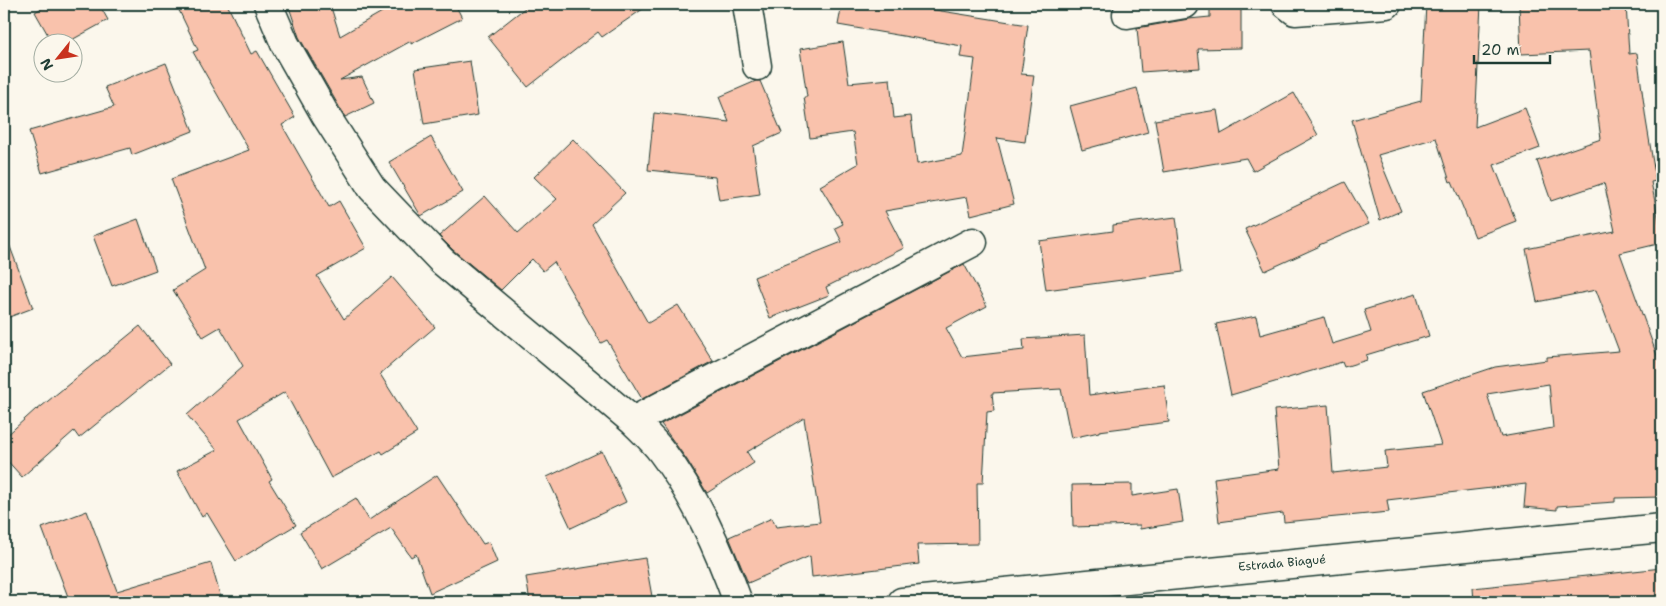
<svg xmlns="http://www.w3.org/2000/svg" width="1666" height="606" font-family="'Shantell Sans',sans-serif">
<style>
.building{fill:#f9c2ac;stroke:#1f3d34;fill-rule:evenodd}
.lines{fill:none;stroke-linecap:round;stroke-linejoin:round}
.minor-casing{stroke:#1f3d34;stroke-width:31}
.secondary-casing{stroke:#1f3d34;stroke-width:31}
.minor{stroke:#fbf7ec;stroke-width:28}
.secondary{stroke:#fbf7ec;stroke-width:28}
.labels{text-anchor:middle;stroke-width:4.5;stroke-linejoin:round;paint-order:stroke}
.street-label{font-size:12px;fill:#1f3d34;stroke:#fbf7ec}
</style>
<rect width="100%" height="100%" fill="#fbf7ec"/>
<filter id="ink" filterUnits="userSpaceOnUse"><feTurbulence type="fractalNoise" baseFrequency=".02" numOctaves="2"/><feDisplacementMap in="SourceGraphic" scale="10" xChannelSelector="R" yChannelSelector="G"/><feConvolveMatrix kernelMatrix="1 2 1 2 8 2 1 2 1" color-interpolation-filters="sRGB"/></filter>
<g filter="url(#ink)">
<path class="building" d="M49,4H99L108,20L68,42H52L35,12Z
M176,4H227L251,54L257,51L295,117L282,125L329,207L339,201L366,248L317,276L344,319L392,277L435,327L380,374L417,433L383,454L381,451L331,478L285,392L239,419L272,479L269,481L296,525L236,561L207,513L202,517L177,471L217,450L187,415L243,366L220,327L203,337L173,290L205,270L171,179L249,150L193,52L198,50Z
M288,4H330L340,36L396,4H455L462,18L411,44V41L340,80L362,77L374,103L345,117L299,37Z
M530,4H650L602,37L598,32L528,87L488,37Z
M842,4H898L1028,25L1021,74L1034,75L1025,142L997,138L1014,204L971,215L967,197L885,211L904,248L826,287L829,295L770,318L754,277L842,242L835,228L843,224L820,186L858,164L853,132L810,138L804,97H807L800,49L843,42L849,83L890,79L894,118L911,116L917,164L962,156L975,59L960,57L962,46L838,25Z
M1426,4H1481L1475,127L1525,108L1540,148L1494,165L1516,221L1475,237L1452,181L1450,182L1436,138L1378,155L1401,211L1380,220L1352,120L1421,101Z
M1519,4H1626L1629,54L1637,53L1646,120L1656,181L1651,182L1662,236V243L1620,253L1659,361L1662,392V497L1615,498V502L1557,506V510L1524,507L1526,484L1387,500L1389,512L1284,522L1283,513L1219,522L1214,478L1279,469L1274,410L1328,405L1333,473L1387,467L1385,451L1441,445L1423,391L1495,367L1547,360V357L1619,351L1596,290L1537,302L1526,249L1615,231L1604,183L1551,201L1537,161L1601,139L1589,51L1521,54ZM1549,384L1553,428L1501,437L1487,394Z
M1210,5H1241V48L1198,49L1200,68L1141,72L1137,28L1189,19L1210,17Z
M470,61L478,115L424,124L415,69Z
M166,63L193,131L132,155L130,148L42,173L29,131L114,107L105,87Z
M756,81H760L782,133L753,146L760,194L719,200L715,177L648,170L654,113L729,122L719,97Z
M1137,88L1148,132L1082,150L1070,106Z
M1294,93L1318,135L1253,171L1246,158L1164,172L1155,120L1217,110L1221,134Z
M431,137L463,192L421,216L389,162Z
M573,139L625,193L592,224L648,323L678,305L713,361L642,399L607,340L601,343L554,262L543,271L532,259L501,290L453,250L439,236L485,196L518,233L557,199L534,177Z
M1345,182L1369,224L1319,245L1320,246L1265,271L1245,229Z
M1176,217L1183,272L1046,290L1039,241L1113,231V225Z
M138,219L156,270L112,286L93,236Z
M4,236H6L33,308L4,319Z
M964,264L987,306L946,328L962,357L1024,350L1023,339L1085,335L1089,395L1164,385L1169,422L1099,431V432L1071,438L1061,389L992,393L994,411L987,412L983,483H977L978,544L917,545L919,564L812,577L810,556L748,583L729,537L772,518L776,527L820,522L804,418L747,452L754,463L707,493L687,460L661,424Z
M1416,294L1429,336L1366,355L1367,360L1344,367L1342,362L1231,395L1216,324L1256,316L1260,335L1324,317L1332,344L1371,332L1364,310Z
M140,326L170,364L79,438L74,431L22,477L4,457V438L36,409L37,410Z
M602,451L626,502L571,528L547,477Z
M437,475L483,544L489,542L497,562L430,593L416,554L411,557L391,528L322,569L300,532L356,498L369,520Z
M1132,484V496L1178,489L1183,522L1140,529V525L1073,527L1072,485Z
M87,511L117,591L211,563L222,602H70L42,528Z
M645,558L653,602H530L526,577Z
M1662,568V602H1474L1473,588Z"/>
<g class="lines">
<g class="minor-casing">
<path id="minor" d="M268,4L285,44L326,116L372,188L442,261L633,421C643,431 654,441 662,452C696,497 719,550 738,602
M747,4L757,66
M1286,4L1295,11L1387,4
M1127,14L1185,4
M633,421L973,242"/>
</g>
<g class="secondary-casing">
<path id="secondary" d="M902,602C1156,576 1409,551 1662,528"/>
</g>
<use href="#minor" class="minor"/>
<use href="#secondary" class="secondary"/>
</g>
</g>
<g class="labels">
<g class="street-label">
<text transform="translate(1282 563) rotate(-5)" y="4">Estrada Biagué</text>
</g>
</g>
<rect width="1666" height="606" fill="none" stroke="#fbf7ec" stroke-width="20"/>
<rect x="10" y="10" width="1646" height="586" fill="none" stroke="#1f3d34" stroke-width="2" filter="url(#ink)"/>
<g transform="translate(58 58) rotate(240)"><circle r="24" fill="#fbf7ec" stroke="#a3ada2"/>
<path d="M0-4L9 19L0 12L-9 19Z" fill="#c8321e"/>
<text y="-8" font-size="14" font-weight="bold" text-anchor="middle" fill="#1f3d34">N</text>
</g>
<path d="M1474 55v8h76v-8" fill="none" stroke="#1f3d34" stroke-width="2.5"/>
<text x="1481" y="55" font-size="15" fill="#1f3d34" stroke="#fbf7ec" stroke-width="4" paint-order="stroke">20 m</text>
</svg>
